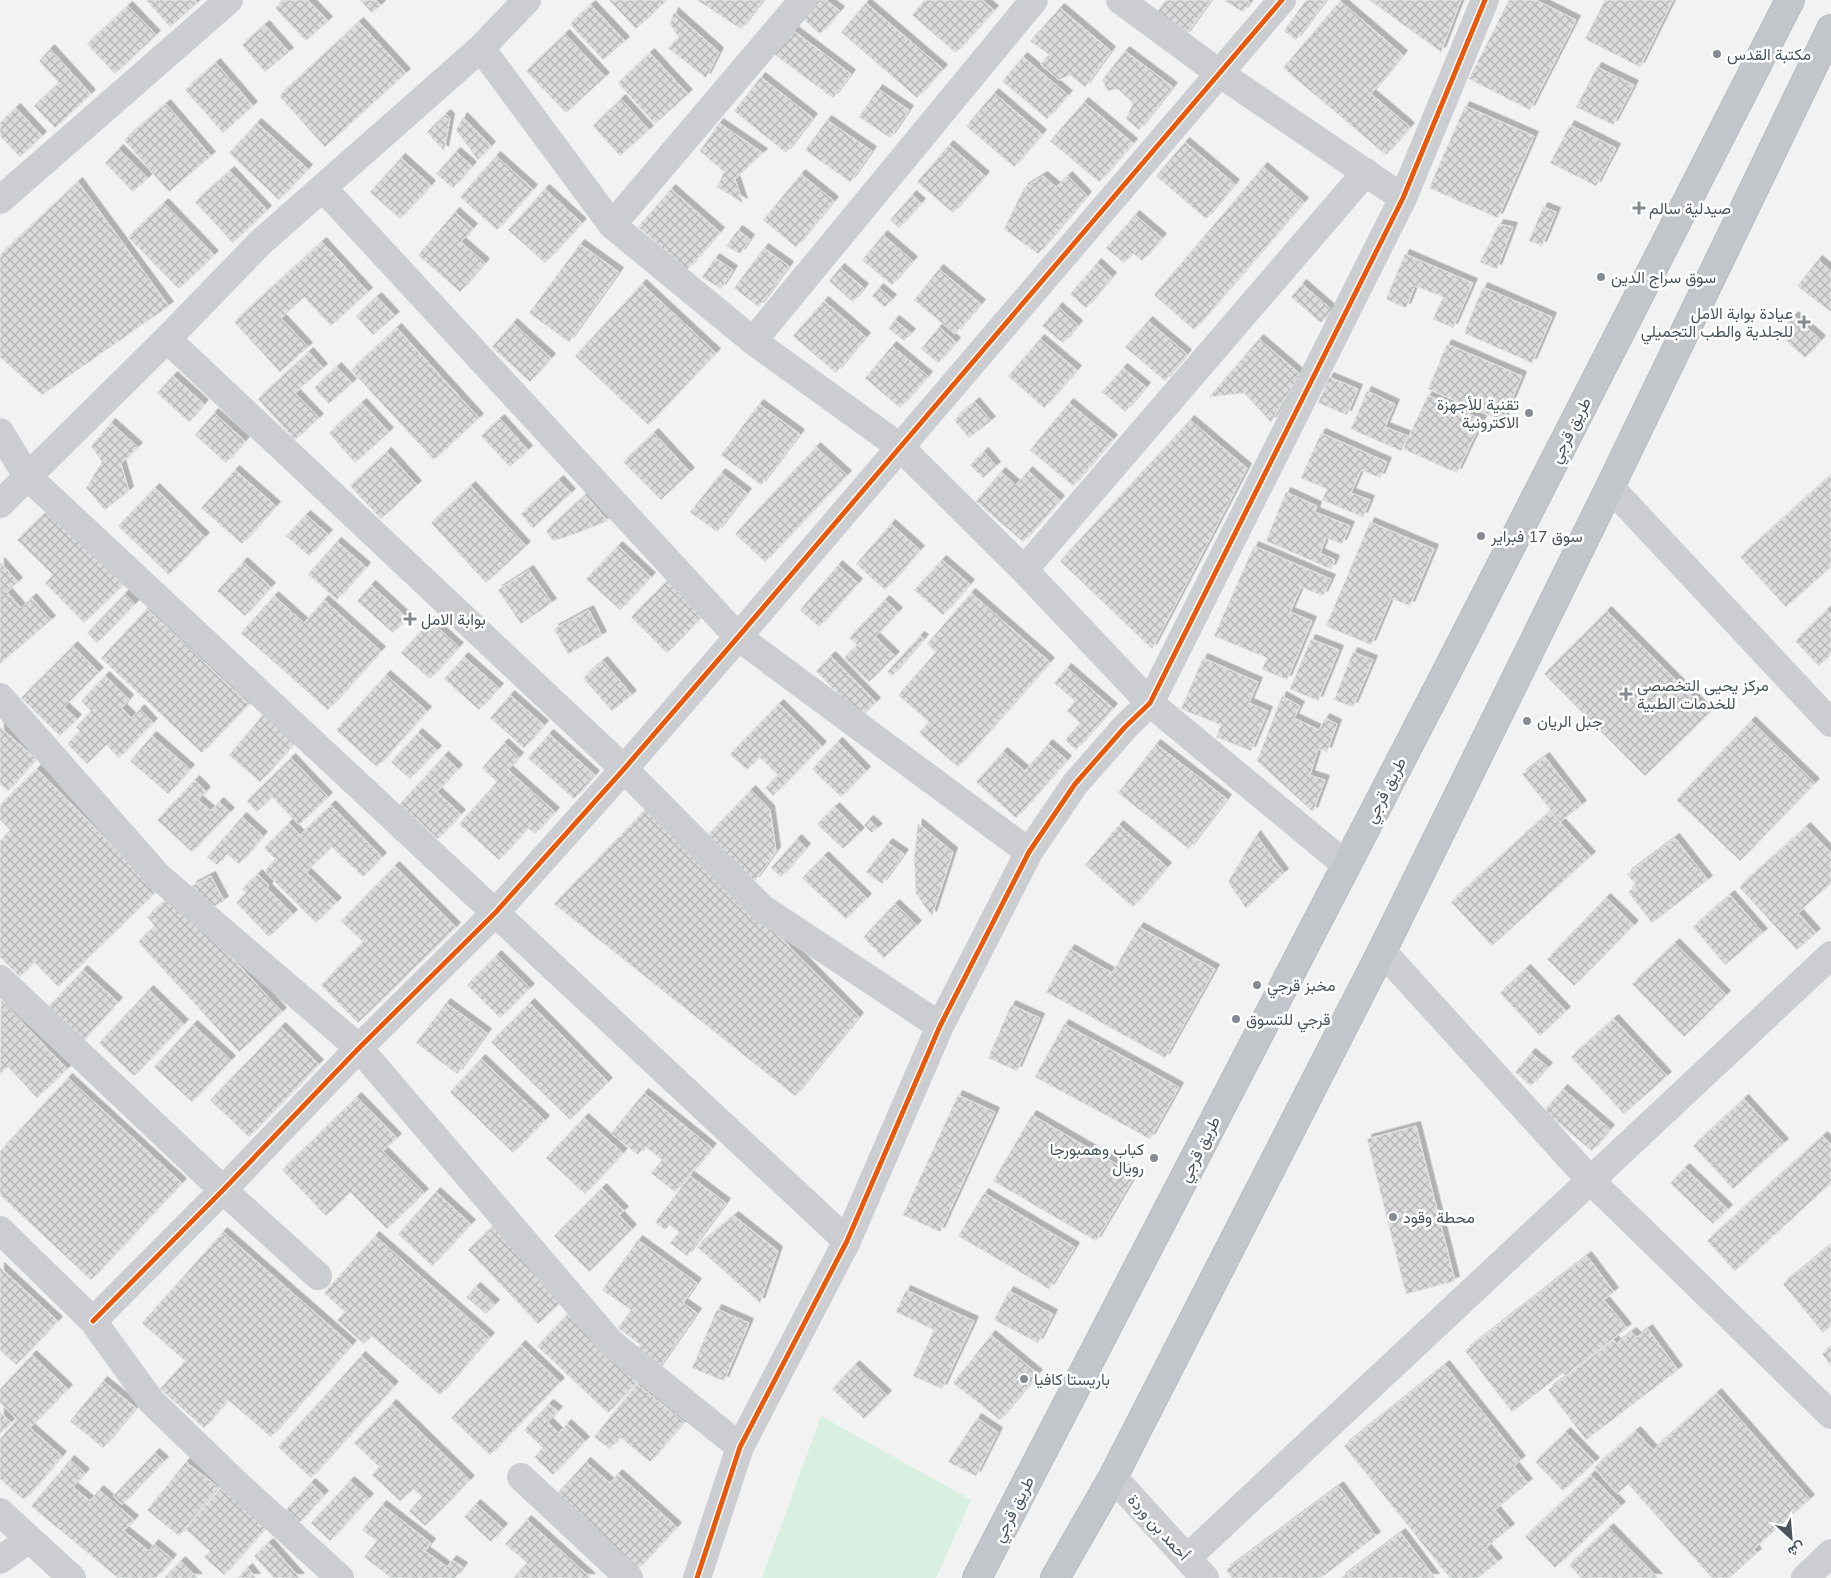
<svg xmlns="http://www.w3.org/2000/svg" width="1831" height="1578" font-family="'Nunito Sans',Vazirmatn,sans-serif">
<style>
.green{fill:#d8f0e2}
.building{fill:url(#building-cross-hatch);stroke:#e3e4e5;filter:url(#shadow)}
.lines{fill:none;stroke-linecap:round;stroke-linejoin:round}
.trunk-casing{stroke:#b7bcc0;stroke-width:30}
.minor{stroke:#cbcdd0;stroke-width:28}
.trunk{stroke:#c2c6ca;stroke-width:28}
.cycleway-casing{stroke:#fff;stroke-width:8}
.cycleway{stroke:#e8590c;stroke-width:5}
.poi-dot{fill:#848b92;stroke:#fff;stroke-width:2}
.labels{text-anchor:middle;stroke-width:5;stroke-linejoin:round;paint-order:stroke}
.poi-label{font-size:16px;fill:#49545e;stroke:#fff;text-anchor:start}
.street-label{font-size:16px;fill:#49545e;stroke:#fff}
</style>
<defs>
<pattern id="building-cross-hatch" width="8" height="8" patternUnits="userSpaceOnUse" patternTransform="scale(1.25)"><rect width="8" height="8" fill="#dbdbdc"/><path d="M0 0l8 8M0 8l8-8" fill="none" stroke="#b4b4b6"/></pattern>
<filter id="shadow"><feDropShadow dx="4.5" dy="-4.5" stdDeviation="0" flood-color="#0004"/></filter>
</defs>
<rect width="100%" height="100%" fill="#f2f2f2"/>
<path class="green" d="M821,1416L971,1500L936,1578H762Z"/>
<path class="building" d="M146,0H195L197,3L170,27Z
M284,0H308L328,21L306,41L275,8Z
M360,0H376L381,5L372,13Z
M609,0H667L636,29Z
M697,0H763L741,29Z
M815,0H826L840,11L820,34L801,17Z
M925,0H982L994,10L956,53L912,15Z
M1166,0H1211L1185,36L1155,15Z
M1223,0H1247L1250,2L1243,12Z
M1306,0H1326L1296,40L1284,31Z
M1369,0H1461L1441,52Z
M1509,0H1536L1576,20L1530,110L1469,79Z
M1605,0H1673L1640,67L1585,39Z
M1340,1L1403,55L1371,94L1410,127L1386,155L1283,68Z
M866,3L943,69L917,98L841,32Z
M591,5L625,41L603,60L570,24Z
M128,6L156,35L115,74L87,44Z
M1060,8L1111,51L1085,87L1070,75L1059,80L1040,64L1051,56L1030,41Z
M674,12L719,52L706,78L668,48L679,38L670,24Z
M359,22L406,73L325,147L279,96Z
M265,25L289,52L265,72L242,45Z
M790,28L851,74L833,98L771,52Z
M565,34L605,77L566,113L526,71Z
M50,49L91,94L55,128L34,106L59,83L39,61Z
M1125,51L1173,87L1139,130L1126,119L1133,103L1118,89L1108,91L1102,80Z
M650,53L688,94L655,124L618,83Z
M1023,57L1068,95L1047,119L1002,81Z
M216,63L253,106L223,133L185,90Z
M1597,67L1634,85L1613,125L1576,107Z
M761,77L813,118L786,153L734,111Z
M878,89L909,110L890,138L859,117Z
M994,93L1042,134L1014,167L966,126Z
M621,99L649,130L620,156L593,126Z
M1084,102L1133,143L1099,182L1050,141Z
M166,104L211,156L169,192L124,140Z
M1465,106L1534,136L1498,218L1429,188Z
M16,108L42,136L20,157L0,136V123Z
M446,114L450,118L444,151L427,132Z
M463,117L491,146L478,160L456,130Z
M827,120L872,151L850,182L805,150Z
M257,123L308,169L279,200L229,153Z
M719,123L763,153L735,179L743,203L717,187L724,172L700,151Z
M1570,125L1616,148L1596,186L1550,163Z
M1185,142L1235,184L1206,219L1156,176Z
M949,145L985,176L953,213L917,182Z
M119,149L148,178L133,192L105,163Z
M456,152L472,166L453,188L436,174Z
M496,156L533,189L497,230L460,197Z
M401,158L431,185L400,219L370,192Z
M1263,167L1304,202L1194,330L1154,295Z
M230,171L267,210L233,243L195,202Z
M801,174L834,201L796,247L763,220Z
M1043,176L1056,187L1068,176L1087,196L1038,254L1004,229L1024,188Z
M78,182L169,306L42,395L0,357V255Z
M545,189L582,223L545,263L508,230Z
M671,189L720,232L687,270L638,227Z
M912,195L921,203L899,228L890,220Z
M164,203L214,255L179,289L128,237Z
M1543,207L1556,212L1542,246L1529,241Z
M455,212L473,228L461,242L485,263L460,292L418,255Z
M1135,215L1162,238L1142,261L1133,253L1124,263L1106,248Z
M1499,224L1513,227L1497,269L1480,262Z
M738,230L750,239L740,254L726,246Z
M883,235L913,261L892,285L862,260Z
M322,242L368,292L331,326L304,297L281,318L308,347L280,372L234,322Z
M580,244L619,272L569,342L529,313Z
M764,248L789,266L759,307L734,288Z
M1405,254L1473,283L1453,328L1433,319L1443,297L1415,286L1406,308L1386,299Z
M715,258L733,270L721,289L702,277Z
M1818,260L1831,271V312L1797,286Z
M1097,263L1112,277L1086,308L1070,294Z
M840,268L864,288L853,302L829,281Z
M939,269L981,304L955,334L914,300Z
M642,284L716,353L648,425L575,356Z
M1302,284L1332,310L1321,323L1291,297Z
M1483,287L1552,317L1532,363L1464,333Z
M879,288L892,299L885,307L872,296Z
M377,297L395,316L373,335L356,316Z
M824,301L866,337L836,373L793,336Z
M1058,307L1078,325L1063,343L1042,326Z
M1794,316L1821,340L1805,358L1778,333Z
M895,320L911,333L904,341L888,328Z
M1148,321L1187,354L1165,381L1125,347Z
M513,323L551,358L530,382L492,347Z
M939,327L956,342L938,363L921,349Z
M397,328L479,418L434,460L351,370Z
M1040,339L1077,370L1044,408L1008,376Z
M1259,339L1300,374L1271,422L1244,393L1209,397Z
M1447,344L1522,376L1503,421L1428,389Z
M892,346L928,376L900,408L865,378Z
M309,352L323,368L295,393L319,418L295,440L258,399Z
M337,367L352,383L329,404L314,388Z
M1123,368L1146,387L1125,412L1102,392Z
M173,376L204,404L189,422L157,393Z
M1329,377L1358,389L1347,415L1318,403Z
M1367,391L1395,404L1385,427L1408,436L1401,451L1351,429Z
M1428,395L1482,420L1457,473L1403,449Z
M975,402L991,421L969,438L954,420Z
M362,403L389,432L355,463L329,433Z
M1069,403L1113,439L1073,486L1030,450Z
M759,404L800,434L761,485L721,455Z
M214,413L245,441L226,463L195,435Z
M500,419L528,450L510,467L481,436Z
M1190,420L1247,468L1152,649L1060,561Z
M111,423L138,447L121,464L129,491L105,510L86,488L102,462L91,446Z
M654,433L690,472L661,500L623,462Z
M1321,433L1387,462L1380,478L1361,470L1351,493L1370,500L1363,517L1322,500L1327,489L1301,478Z
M816,447L847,475L765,562L735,534Z
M387,452L417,485L381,519L350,486Z
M984,452L996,466L983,478L970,465Z
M235,470L276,506L242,544L201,508Z
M1028,471L1060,500L1023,542L976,501L1001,472L1016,485Z
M721,473L747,493L717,532L690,512Z
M1831,475V567L1786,607L1740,557Z
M559,480L571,493L533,528L521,514Z
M471,486L526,546L486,583L431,523Z
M155,488L205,537L169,575L118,526Z
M1286,492L1317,506L1315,512L1350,526L1342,544L1326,538L1320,553L1335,560L1331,569L1266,541Z
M585,495L608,521L575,534L553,541L546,531Z
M52,506L126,582L84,623L45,583L53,575L17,540Z
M306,515L328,534L309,556L286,536Z
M1370,522L1434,549L1410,606L1391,598L1371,645L1326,626Z
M891,524L920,550L885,590L856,564Z
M337,542L366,567L337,600L308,574Z
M618,546L651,577L620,610L586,579Z
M1254,546L1331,579L1323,596L1301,587L1290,612L1312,621L1287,680L1262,669L1267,658L1214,636Z
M942,560L970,584L943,615L914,590Z
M0,562L18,582L7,592L21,608L32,598L51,620L0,664Z
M243,562L271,587L245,616L217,591Z
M838,565L858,583L819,627L800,610Z
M529,570L552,603L521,624L498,590Z
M668,580L704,615L667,653L631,617Z
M371,585L407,618L393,633L357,601Z
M971,593L1050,662L958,767L919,733L929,722L898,695L936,652L927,644Z
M125,594L135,604L97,643L87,633Z
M274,596L304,623L324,600L381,651L328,710L241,633Z
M885,600L898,612L875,637L895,656L869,682L844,658L857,645L849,638Z
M147,609L249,704L202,753L101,658Z
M589,610L602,636L568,654L554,629Z
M1827,610L1831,614V654L1819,666L1795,641Z
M1607,611L1709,713L1645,776L1544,674Z
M430,621L459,647L430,679L401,653Z
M920,636L924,639L892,676L887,672Z
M1311,639L1339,650L1318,701L1290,689Z
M73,646L99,672L64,707L77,719L60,736L21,698Z
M1353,652L1373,660L1353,707L1334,700Z
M831,656L876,702L861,717L816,671Z
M464,657L499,688L479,710L444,679Z
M1203,658L1258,682L1249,703L1268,711L1251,751L1216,737L1221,725L1181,709Z
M603,661L632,695L612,711L583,678Z
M1067,668L1113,708L1076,750L1065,740L1080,723L1067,711L1075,701L1054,683Z
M386,675L427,711L377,767L336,730Z
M105,676L129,699L122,708L132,718L140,709L153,723L119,758L106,745L87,764L67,744L80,731L76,727L91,711L81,701Z
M510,695L544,725L524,748L490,718Z
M1282,696L1300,706L1294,718L1319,730L1325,718L1337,724L1327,752L1318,749L1310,775L1325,780L1313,812L1257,761Z
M779,704L822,746L773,796L765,788L778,775L759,757L747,770L730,754Z
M268,709L300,737L260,782L229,755Z
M1751,721L1815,783L1740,861L1676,800Z
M0,727L36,759L8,791L0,784Z
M418,733L437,750L410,779L391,762Z
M549,734L595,775L574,799L528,758Z
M152,736L190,769L168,794L130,761Z
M838,742L866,771L841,797L812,769Z
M504,743L519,757L508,770L555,812L535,834L528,828L499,860L459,824L497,782L482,768Z
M1048,744L1067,760L1016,818L976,782L1003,752L1025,771Z
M1156,744L1227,799L1189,849L1118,793Z
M444,756L458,769L437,792L461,814L438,839L399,805Z
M1545,757L1582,805L1560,822L1522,774Z
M291,758L328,797L299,825L272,797L257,812L247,801Z
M37,769L157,891L58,987L34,962L20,977L0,957V841L10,830L0,820V805Z
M195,780L206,791L198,800L211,811L219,802L230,812L192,852L157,820Z
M751,790L770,810L776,851L755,881L705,838Z
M331,805L382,857L363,877L332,847L306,872L337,902L316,923L264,871L276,860L264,848L289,823L300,835Z
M650,805L859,1017L795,1096L554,904Z
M835,807L860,832L843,849L817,824Z
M1550,811L1591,856L1492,946L1451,902Z
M242,817L263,836L239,864L227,854L217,865L207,857Z
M869,820L878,828L872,833L864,825Z
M918,823L953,852L932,916L916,894L914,858Z
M1119,825L1167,867L1133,907L1085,865Z
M1806,827L1831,853V883L1798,913L1816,933L1797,950L1739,887Z
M1256,835L1284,873L1246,908L1228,882Z
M1675,838L1708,880L1652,923L1628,892L1636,886L1627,874Z
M797,839L806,848L781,877L771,868Z
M888,843L904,854L882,884L866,872Z
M824,856L867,898L846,919L802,878Z
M395,866L456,927L358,1023L321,985L363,942L341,921Z
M258,874L269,886L267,888L293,914L269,937L236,903L246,893L242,889Z
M211,876L224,901L205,911L192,886Z
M173,894L282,1012L239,1052L138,942L155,926L147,917Z
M1730,895L1763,933L1725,965L1693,927Z
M1606,898L1634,925L1574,986L1547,959Z
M895,904L917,925L884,958L863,937Z
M1139,927L1215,969L1165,1058L1046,992L1070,949L1112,973Z
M1675,943L1726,995L1684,1037L1632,984Z
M497,955L530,988L500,1018L467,985Z
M1526,969L1566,1011L1540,1036L1500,993Z
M83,970L118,1002L79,1045L43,1013Z
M149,990L184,1024L134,1076L99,1043Z
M1,1000L67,1069L37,1098L8,1067L0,1074Z
M446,1003L487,1033L457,1074L416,1043Z
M530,1003L608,1082L570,1120L491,1042Z
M1011,1005L1040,1018L1017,1071L988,1058Z
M1614,1019L1667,1076L1624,1114L1571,1057Z
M1064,1024L1179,1087L1150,1139L1035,1077Z
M193,1025L231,1060L192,1102L154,1067Z
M281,1027L319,1064L249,1137L210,1100Z
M1531,1053L1548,1067L1531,1086L1515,1072Z
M481,1059L545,1120L513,1153L450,1092Z
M68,1078L182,1183L91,1280L0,1195V1151Z
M1563,1089L1610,1129L1592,1151L1544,1111Z
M644,1093L712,1148L675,1192L651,1173L662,1160L645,1146L638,1155L611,1133Z
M958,1095L995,1112L940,1232L903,1215Z
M357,1097L397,1138L383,1151L424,1193L387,1229L350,1192L326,1216L282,1170Z
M1744,1099L1784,1143L1733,1189L1693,1146Z
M1032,1115L1135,1175L1096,1241L993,1181Z
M584,1118L623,1153L585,1194L546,1158Z
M1416,1126L1455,1281L1406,1294L1367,1139Z
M1823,1136L1831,1145V1183L1735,1271L1707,1241Z
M1685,1168L1728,1209L1713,1224L1670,1183Z
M690,1176L726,1203L687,1256L670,1243L679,1232L670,1225L665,1230L655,1222Z
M602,1188L624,1211L619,1215L632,1229L589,1272L554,1236Z
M436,1192L471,1224L432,1266L398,1234Z
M984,1193L1075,1247L1049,1289L958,1236Z
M734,1216L778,1251L760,1303L697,1247Z
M495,1225L565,1299L538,1324L468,1250Z
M223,1232L352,1345L271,1437L228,1400L204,1428L160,1389L185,1361L142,1323Z
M375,1236L490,1337L440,1395L372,1336L364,1344L337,1320L345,1312L324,1293Z
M638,1240L697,1283L683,1303L697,1313L656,1372L633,1355L641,1345L618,1328L631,1310L602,1290Z
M1831,1245V1326L1823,1333L1783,1284Z
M1587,1256L1614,1292L1604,1300L1627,1328L1565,1376L1563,1373L1512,1412L1465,1351Z
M0,1267L58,1321L16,1365L0,1350Z
M476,1287L495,1304L486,1314L466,1297Z
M906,1290L974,1321L942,1389L913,1376L934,1330L896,1312Z
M1009,1291L1053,1314L1038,1343L994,1320Z
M717,1309L749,1323L724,1381L692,1368Z
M569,1313L639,1380L608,1413L537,1346Z
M1648,1329L1678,1370L1586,1440L1548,1390L1614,1340L1616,1344L1632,1332L1637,1337Z
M991,1335L1038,1374L1000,1420L953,1383Z
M521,1345L560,1382L490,1455L451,1418Z
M1831,1347V1366L1822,1354Z
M32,1355L68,1389L30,1428L62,1456L24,1500L0,1479V1439L17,1419L0,1403V1389Z
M361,1356L394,1386L311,1478L278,1447Z
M855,1365L887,1395L864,1419L832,1389Z
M1445,1365L1521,1460L1514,1466L1528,1483L1495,1510L1510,1528L1486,1548L1498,1562L1478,1578H1450L1344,1446Z
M103,1381L136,1408L103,1448L70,1421Z
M637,1384L684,1422L650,1462L620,1437L610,1449L594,1437Z
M1717,1393L1810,1499L1754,1549L1757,1553L1729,1578H1712L1628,1484L1617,1494L1594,1468L1636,1431L1653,1450Z
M392,1404L470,1480L425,1526L409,1511L422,1497L413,1489L400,1501L372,1475L379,1467L354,1443Z
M549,1404L558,1411L548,1422L559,1433L567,1424L585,1441L553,1475L534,1457L543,1448L524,1430Z
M0,1412L11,1422L0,1434Z
M977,1418L998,1432L976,1476L948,1462Z
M1566,1432L1595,1462L1563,1491L1535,1462Z
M155,1453L164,1461L122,1505L113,1496Z
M70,1460L85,1473L73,1487L90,1501L99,1490L134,1520L124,1531L149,1551L154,1544L172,1559L156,1578H118L31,1506Z
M186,1462L218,1487L179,1536L147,1510Z
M586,1462L610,1483L618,1474L677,1527L637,1570L555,1496Z
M1591,1475L1621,1506L1555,1568L1525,1537Z
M350,1481L369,1498L330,1541L311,1523Z
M311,1483L324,1495L297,1525L283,1513Z
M1339,1486L1376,1536L1321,1578H1232L1226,1570Z
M222,1487L267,1526L224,1575L204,1557L210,1551L185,1529Z
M476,1504L503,1528L491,1542L464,1517Z
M382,1505L431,1543L425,1551L447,1567L452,1560L463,1567L455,1578H391L364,1557L377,1541L362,1530Z
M527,1520L591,1578H513L527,1563L505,1544Z
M1609,1528L1658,1578H1581L1569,1565Z
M1401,1533L1435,1578H1341Z
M269,1543L300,1578H274L254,1556Z
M181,1561L198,1578H164Z
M248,1568L256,1578H237Z"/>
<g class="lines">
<g class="trunk-casing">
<path id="trunk" d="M977,1578L1445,675L1790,0
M1055,1578L1113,1477L1382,951L1610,487L1831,29"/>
</g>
<path class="minor" d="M1120,0L1219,73L1403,198
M481,48L612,225L753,341L900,447L1024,570L1150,703L1346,865
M323,188L738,637L1029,852
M0,200L229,0
M612,225L803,0
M167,339L624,769L762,908L940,1026
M753,341L1034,0
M0,432L27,476L847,1241
M1610,487L1831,723
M0,504L167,339L261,242L481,48L527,0
M1024,570L1366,172
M0,697L159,877L359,1048L611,1343L740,1447
M1382,951L1591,1181L1831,1415
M0,979L223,1190L318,1276
M0,1230L93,1321L151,1401L238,1485L340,1578
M93,1321L223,1190L359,1048L496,912L624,769L738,637L1282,0
M521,1477L629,1578
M1113,1477L1205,1578
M0,1512L72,1578
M1187,1558L1831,955
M0,1560L29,1539
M697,1578L740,1447L847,1241L940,1026L1029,852L1075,784L1125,727L1150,703L1403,198L1485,0
M1805,1578L1831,1553"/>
<use href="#trunk" class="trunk"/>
<g class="cycleway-casing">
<path id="cycleway" d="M93,1321L223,1190L359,1048L496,912L624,769L738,637L1282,0
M697,1578L740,1447L847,1241L940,1026L1029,852L1075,784L1125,727L1150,703L1403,198L1485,0"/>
</g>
<use href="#cycleway" class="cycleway"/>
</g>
<g class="poi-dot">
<circle cx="1717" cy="54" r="5"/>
<path d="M1636.5 200.5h5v5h5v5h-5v5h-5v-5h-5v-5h5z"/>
<circle cx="1601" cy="277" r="5"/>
<path d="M1801.5 314.5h5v5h5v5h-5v5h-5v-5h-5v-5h5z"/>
<circle cx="1529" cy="413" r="5"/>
<circle cx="1481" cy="536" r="5"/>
<path d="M407.5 611.5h5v5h5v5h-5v5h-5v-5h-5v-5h5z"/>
<path d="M1623.5 686.5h5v5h5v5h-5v5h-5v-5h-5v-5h5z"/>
<circle cx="1527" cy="721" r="5"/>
<circle cx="1257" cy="985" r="5"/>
<circle cx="1236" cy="1019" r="5"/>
<circle cx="1154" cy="1158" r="5"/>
<circle cx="1393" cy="1217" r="5"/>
<circle cx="1024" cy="1379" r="5"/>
</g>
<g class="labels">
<g class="poi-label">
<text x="1727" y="60">مكتبة القدس</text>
<text x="1649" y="214">صيدلية سالم</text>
<text x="1611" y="283">سوق سراج الدين</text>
<text x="1793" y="319" text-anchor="end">عيادة بوابة الامل<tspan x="1793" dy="18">للجلدية والطب التجميلي</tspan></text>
<text x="1519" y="410" text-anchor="end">تقنية للأجهزة<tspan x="1519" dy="18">الاكترونية</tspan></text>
<text x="1491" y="542">سوق 17 فبراير</text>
<text x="421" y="625">بوابة الامل</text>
<text x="1637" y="691">مركز يحيى التخصصي<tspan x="1637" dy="18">للخدمات الطبية</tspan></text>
<text x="1537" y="727">جبل الريان</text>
<text x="1267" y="991">مخبز قرجي</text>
<text x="1246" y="1025">قرجي للتسوق</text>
<text x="1144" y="1155" text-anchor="end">كباب وهمبورجا<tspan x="1144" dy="18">رويال</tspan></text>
<text x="1403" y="1223">محطة وقود</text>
<text x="1034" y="1385">باريستا كافيا</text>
</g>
<g class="street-label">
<text transform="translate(1570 430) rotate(-63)" y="6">طريق قرجي</text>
<text transform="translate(1385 790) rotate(-63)" y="6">طريق قرجي</text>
<text transform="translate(1199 1149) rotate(-63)" y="6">طريق قرجي</text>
<text transform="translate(1013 1509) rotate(-63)" y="6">طريق قرجي</text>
<text transform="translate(1159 1527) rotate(48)" y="6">أحمد بن وردة</text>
</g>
</g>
<g transform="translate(1791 1538) rotate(154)" stroke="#ffffff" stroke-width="4" paint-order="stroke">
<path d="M0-4L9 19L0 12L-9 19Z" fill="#49545e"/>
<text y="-8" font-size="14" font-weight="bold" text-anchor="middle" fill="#49545e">ش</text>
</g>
</svg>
